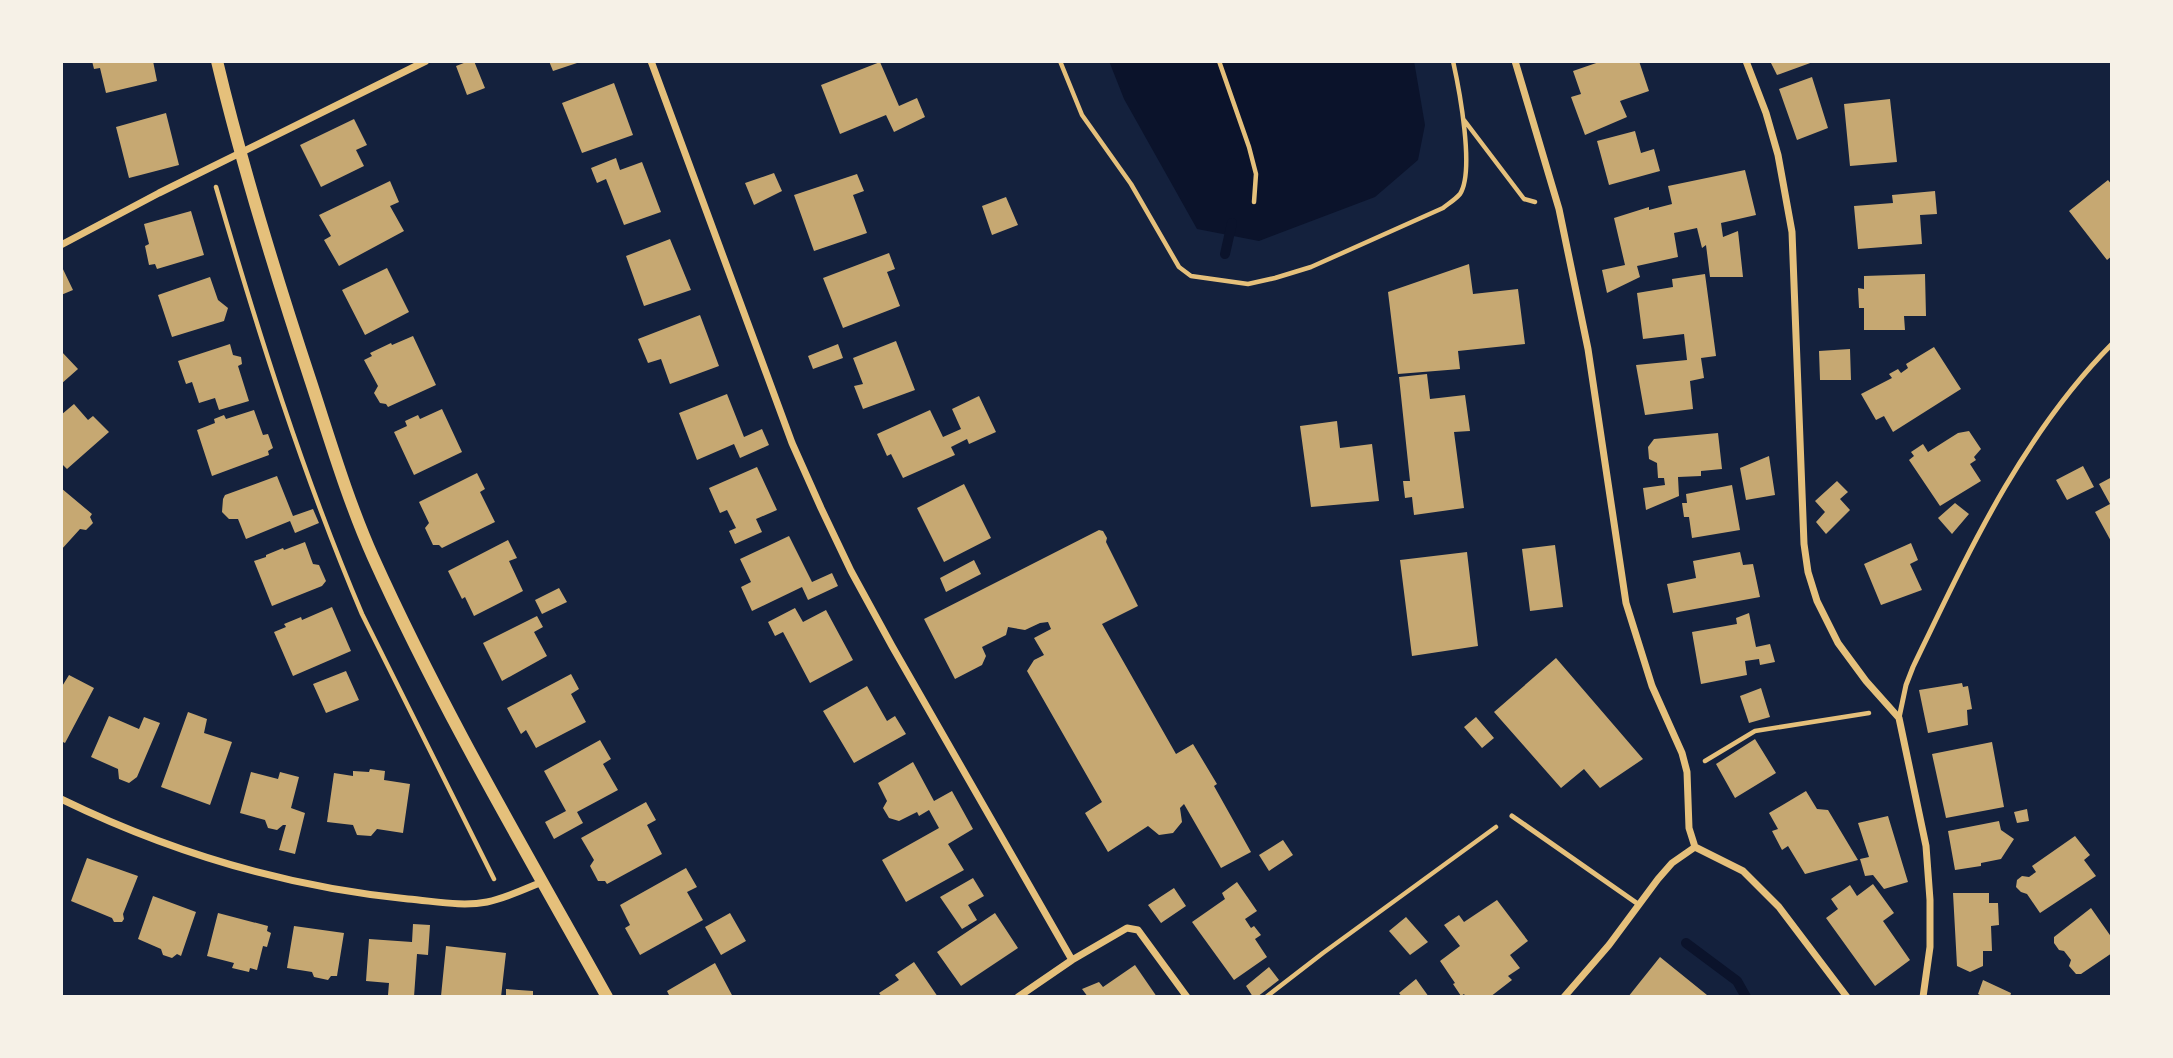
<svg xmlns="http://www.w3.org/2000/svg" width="2173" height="1058" font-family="Raleway,sans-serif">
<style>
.water{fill:#0b132b}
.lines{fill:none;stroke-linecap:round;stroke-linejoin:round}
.stream{stroke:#0b132b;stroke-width:10}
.building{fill:#c6a872}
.path{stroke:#e5c07b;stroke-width:4.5}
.service{stroke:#e5c07b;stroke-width:5}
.minor{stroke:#e5c07b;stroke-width:7}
.tertiary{stroke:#e5c07b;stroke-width:12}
</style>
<rect width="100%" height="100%" fill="#14213d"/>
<path class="water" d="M1109,61H1414L1425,125L1418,160L1375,197L1259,241L1197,229L1124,99Z"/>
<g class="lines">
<path class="stream" d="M1225,254L1232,223
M1686,943L1737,981L1746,997"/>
</g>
<path class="building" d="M92,61H153L157,81L106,93L100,68L94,69Z
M469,61H474L485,88L467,95L456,66Z
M549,61H580V62L553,71Z
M1602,61H1639L1649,91L1620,101L1627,117L1585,135L1571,97L1581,94L1573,71Z
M1770,61H1813V62L1777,75Z
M880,62L899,106L917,98L925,117L894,132L886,115L840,134L821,85Z
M1812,77L1828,128L1797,140L1779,89Z
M614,83L633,135L582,153L562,103Z
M1890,99L1897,162L1850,166L1844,104Z
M166,113L179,165L129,178L116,127Z
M354,119L367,145L356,150L364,166L321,187L300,145Z
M1635,131L1641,153L1654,149L1660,171L1609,185L1597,141Z
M616,158L620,170L642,162L661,212L624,225L606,179L597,183L591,168Z
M1745,170L1756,215L1721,223L1723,237L1738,231L1743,277H1710L1706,245L1702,248L1697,228L1674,233L1678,257L1637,266L1640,277L1607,293L1602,270L1625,265L1614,218L1649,207V210L1672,204L1668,186Z
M774,173L782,191L754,205L745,183Z
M857,174L864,191L853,195L867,233L814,251L794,195Z
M2108,180L2112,185V256L2107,260L2069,211Z
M390,181L399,202L390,206L404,231L339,266L324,240L331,236L319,215Z
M1935,191L1937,214L1920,215L1922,244L1858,249L1854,206L1893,203L1892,195Z
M1006,197L1018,225L992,235L982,206Z
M191,211L204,255L157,269L155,264L149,265L145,246L149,244L144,224Z
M670,239L691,290L644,306L626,256Z
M889,253L895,269L887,272L900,306L843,328L823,278Z
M1469,264L1473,294L1518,289L1525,344L1458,351L1460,369L1398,374L1388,292Z
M61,265L73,290L61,295Z
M387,268L409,312L365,335L342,290Z
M1705,274L1716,356L1701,358L1704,378L1690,381L1693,409L1645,415L1636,365L1687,360L1684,334L1643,339L1637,293L1673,287L1672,279Z
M1925,274L1926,316H1904L1905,330H1864V308H1859L1858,288L1864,289V276Z
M210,277L218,300L228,308L224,321L172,337L158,295Z
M700,315L719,366L670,384L661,359L648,363L638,339Z
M413,336L436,385L388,407L386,404L380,403L374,393L378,386L364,360L372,356L370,353L391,343L392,345Z
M896,341L915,390L863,409L854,386L863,384L853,358Z
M230,344L233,355L241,357L242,364L238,366L249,401L219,410L215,398L199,403L192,382L186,384L178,361Z
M838,344L843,358L813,369L808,356Z
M1934,347L1961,389L1893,432L1884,416L1876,420L1861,394L1892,378L1889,374L1898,369L1901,373L1908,368L1906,364Z
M1850,349L1851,380H1820L1819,351Z
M61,351L78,369L61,384Z
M1427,374L1430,399L1465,395L1470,431L1454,432L1464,508L1414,515L1412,497L1405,498L1403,481H1410L1399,377Z
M727,394L744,437L762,429L769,445L740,458L734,444L697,460L679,413Z
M979,396L996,432L969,444L967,439L951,447L955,455L903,478L891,454L887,456L877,434L930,410L943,437L961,429L952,409Z
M74,404L88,420L93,416L109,432L67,469L61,463V415Z
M442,409L462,452L414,475L394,432L407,426L405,421L418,415L420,419Z
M254,410L263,435L268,434L273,448L268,451L269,455L212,476L197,430L215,423L214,419L224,415L226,419Z
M1337,421L1340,448L1372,444L1379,501L1311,507L1300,426Z
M1969,431L1981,449L1974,457L1976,460L1970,464L1981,481L1940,506L1909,460L1914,456L1911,452L1923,444L1928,452L1958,433Z
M1718,433L1722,469L1701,471V476L1678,477L1679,496L1646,510L1643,488L1665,485L1664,478H1658L1657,463L1649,459L1648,447L1654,439Z
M1769,456L1775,495L1746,500L1740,468Z
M2083,466L2094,487L2067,500L2056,480Z
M757,467L777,510L756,519L762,532L735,544L729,531L736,528L727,510L720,513L709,488Z
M477,473L485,489L480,492L495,522L442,548L439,545H433L425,528L429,523L419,502Z
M277,476L293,516L313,509L319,523L295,533L290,521L246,539L238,519H229L222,512L223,499L225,495Z
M2112,477V543L2095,512L2110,504L2099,484Z
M1837,481L1848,492L1840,499L1850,510L1826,534L1816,522L1825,512L1815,501Z
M964,484L991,538L944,562L917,508Z
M1732,485L1740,530L1692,538L1689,517H1684L1682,503H1687L1686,494Z
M61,488L92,514L90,517L93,523L86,530L80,529L61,550Z
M1955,503L1969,514L1952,534L1938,518Z
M1099,530L1103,531L1107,538L1106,542L1138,606L1102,624L1176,754L1193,744L1217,784L1214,786L1251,852L1221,868L1184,804L1180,808L1182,822L1173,833L1159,835L1148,826L1108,852L1085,813L1102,802L1027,671L1034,660L1044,655L1034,638L1051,629L1048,622L1040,623L1025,630L1008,627L1006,635L982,647L986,656L982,665L955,679L924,619Z
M789,536L812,582L832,573L838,586L808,600L802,587L752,611L741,587L751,582L740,559Z
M508,540L517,558L509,561L523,591L474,616L465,597L462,599L448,571Z
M305,542L313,564L319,565L326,581L322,586L272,606L254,561L266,557V555L283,548L284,550Z
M1911,543L1918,560L1910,564L1922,590L1881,605L1864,564Z
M1555,545L1563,607L1530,611L1522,549Z
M1467,552L1478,646L1412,656L1400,560Z
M1740,552L1743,565L1753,564L1760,597L1673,613L1667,584L1696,578L1693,561Z
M974,560L981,574L946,592L940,578Z
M559,588L567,602L542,614L535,600Z
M332,607L351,651L293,676L274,632L286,627L284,624L301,617L302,620Z
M795,608L803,622L826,610L853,660L810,683L783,632L775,636L768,622Z
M1749,613L1756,647L1770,644L1775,662L1760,665L1759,659L1745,661L1747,675L1701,684L1692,632L1737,624L1736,618Z
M537,616L543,627L534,632L547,656L502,681L483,643Z
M1556,658L1643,759L1600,788L1584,769L1561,788L1494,712Z
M346,671L359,700L326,713L313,684Z
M571,674L579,689L571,694L586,722L536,748L526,730L521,734L507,708Z
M69,675L94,688L65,743L61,741V688Z
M1962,683L1963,687L1968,686L1972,709L1967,710L1968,725L1928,733L1919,690Z
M867,686L887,721L895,716L906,734L854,763L823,711Z
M1761,688L1770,717L1749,723L1740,696Z
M188,712L207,719L204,733L232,742L210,805L161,787Z
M109,716L139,729L144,717L160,723L137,777L129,783L119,779L118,769L91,757Z
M1476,717L1494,738L1482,748L1464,727Z
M1755,739L1776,773L1735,798L1716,764Z
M600,740L611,759L603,764L618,790L577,812L583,823L554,839L545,822L566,811L544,771Z
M1992,742L2004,807L1946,818L1932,754Z
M913,762L934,801L952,791L973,829L948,844L964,870L906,902L882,860L939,828L929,810L919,816L917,812L899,821L889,818L883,808L887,801L878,783Z
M370,769L385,771L384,780L410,784L403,833L377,829L371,836L357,835L353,825L327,822L334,773L353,776V771L369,772Z
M251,772L278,779L280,772L299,777L291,808L305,813L295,854L279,850L286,825H283L277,830L268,828L265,820L240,813Z
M1806,791L1817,809L1828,810L1858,860L1805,874L1788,846L1782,850L1772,831L1778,829L1769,813Z
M646,802L656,820L647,825L662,854L607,884L605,881H598L590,866L594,860L581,838Z
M2027,809L2029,821L2017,823L2014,812Z
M1888,816L1908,882L1884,889L1873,875L1865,876L1860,859L1869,857L1858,823Z
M1999,821L2001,830L2014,839L2001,859L1981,863V866L1955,870L1948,831Z
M2075,836L2090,855L2084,860L2096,876L2040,913L2027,894L2021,892L2016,887L2017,880L2022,876L2029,877L2036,872L2032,866Z
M1283,840L1293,855L1269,871L1259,855Z
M87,858L138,876L123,914L124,919L122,922H114L112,918L71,901Z
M686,868L697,887L687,892L703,920L640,955L625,928L630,925L620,905Z
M973,878L984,896L968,905L977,920L962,929L940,897Z
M1237,882L1257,911L1245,919L1251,928L1254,926L1261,935L1255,939L1267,957L1234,980L1192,922L1225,899L1222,893Z
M1873,884L1894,913L1883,921L1910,960L1875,986L1826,918L1838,909L1831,899L1850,885L1857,896Z
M1174,888L1186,906L1161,923L1148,905Z
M1953,893H1989V903H1998L1999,925L1991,926L1992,951H1983V966L1970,972L1957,966Z
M153,896L196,912L181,956L177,954L172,958L163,955L161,949L138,939Z
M1497,900L1528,941L1510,955L1520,968L1508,976L1512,980L1490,997H1466L1464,994L1461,996L1453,984L1455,983L1440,961L1460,946L1444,925L1459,915L1464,922Z
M2091,908L2112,938V953L2081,974H2076L2069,966L2071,960L2064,951L2059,950L2054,943V937Z
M218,913L268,926L267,931L271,933L267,947L263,946L257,970L250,968L249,972L232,968L234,963L207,956Z
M730,913L746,941L721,955L705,927Z
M995,913L1018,948L961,986L937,952Z
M1406,917L1428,942L1410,955L1389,931Z
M413,924L430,925L428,955L417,954L414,997L388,995L389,983L366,981L369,939L412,942Z
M294,926L344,933L337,976H331L328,980L314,977L312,972L287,968Z
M446,946L506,953L501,997L441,996Z
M1660,957L1707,995L1705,997H1628Z
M914,962L938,997H882L879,993L899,980L895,975Z
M715,963L733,997H670L667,991Z
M1135,965L1157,997H1088L1082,989L1099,982L1103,987Z
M1269,967L1279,980L1257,997H1253L1246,986Z
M1416,979L1429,997H1402L1399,993Z
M1983,980L2011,993L2010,997H1984L1978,994Z
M506,989L533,991V997H506Z"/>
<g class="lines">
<path class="path" d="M1060,61L1082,115L1131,184L1179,267L1191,276L1248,284L1275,278L1311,267L1443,208C1448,204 1456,199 1460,194C1475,171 1459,88 1453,61
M1219,61L1249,147L1256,174L1254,202
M1464,120L1524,199L1535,202
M216,187C258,332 303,475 362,614L494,879
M1705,761L1755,731L1869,713
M1266,997L1323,953L1496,827"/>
<path class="service" d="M1899,718L1906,685L1913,667C1968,553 2022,435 2112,344
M1512,816L1638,904"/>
<path class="minor" d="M651,61L792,443L821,508L851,571L892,646L1072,960L1127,928L1138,930L1187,997
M1515,61L1559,209L1588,349L1626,603L1652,686L1682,753L1687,772L1689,828L1695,847L1743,871L1779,907L1847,997
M1746,61L1766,113L1778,155L1792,232L1804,544L1808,572L1817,601L1838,643L1866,681L1899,718L1926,846L1930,900V947L1923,997
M61,245L159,193L426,61
M61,799C170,852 286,887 408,899C434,901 461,907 487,902C506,898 525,889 542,882
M1018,997L1072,960
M1564,997L1609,945L1658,879L1672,863L1695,847"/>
<path class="tertiary" d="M217,61C243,170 276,276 311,382C330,440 348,501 373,557C441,708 526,852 607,997"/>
</g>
<rect width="2173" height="1058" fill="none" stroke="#f6f1e7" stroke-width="126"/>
</svg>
